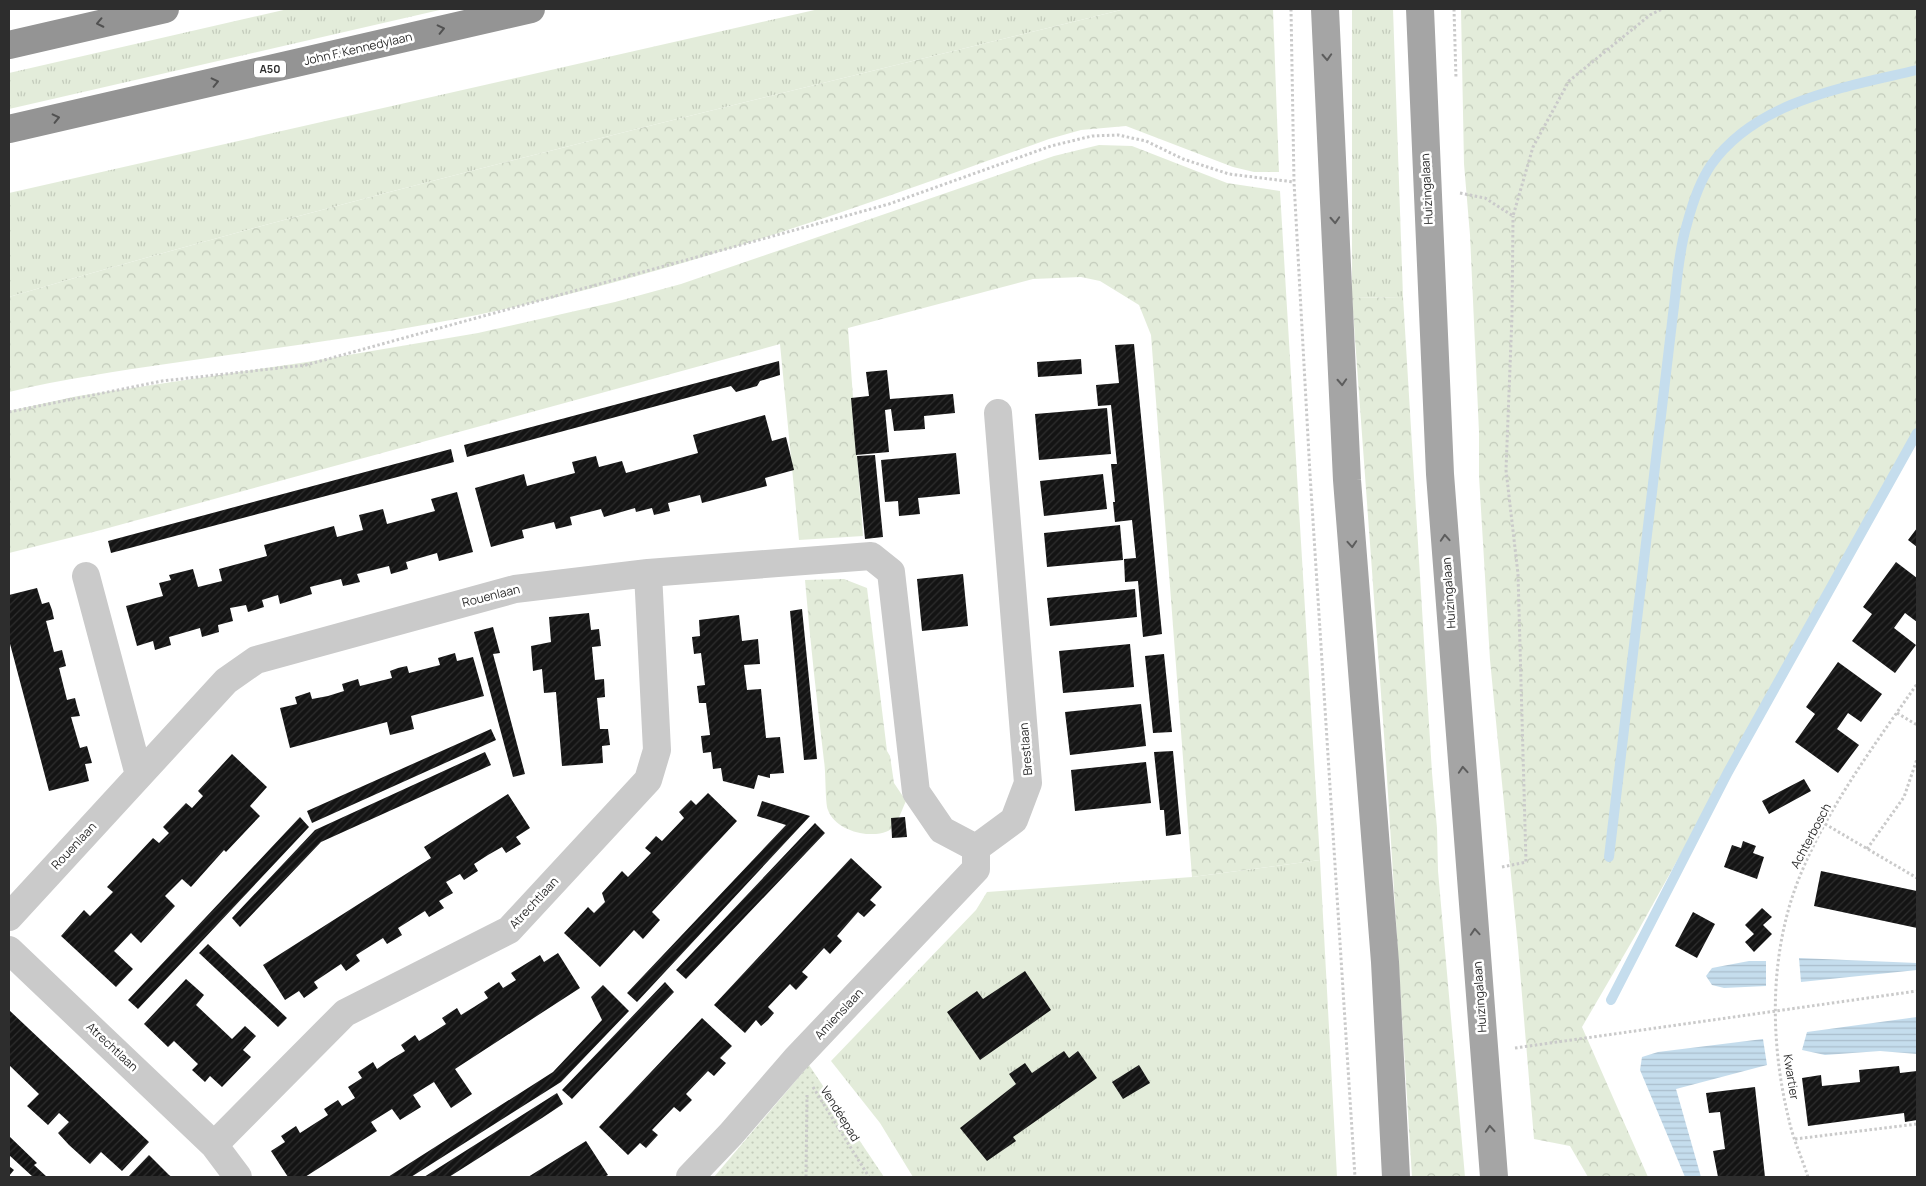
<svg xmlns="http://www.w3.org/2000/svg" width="1926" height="1186" font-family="Manrope,sans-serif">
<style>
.grass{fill:url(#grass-tufts)}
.forest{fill:url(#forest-crowns)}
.park{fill:url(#park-dots)}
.water{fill:url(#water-rules)}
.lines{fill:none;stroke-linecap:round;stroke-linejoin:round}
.stream{stroke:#c5dded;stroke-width:10}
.building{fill:url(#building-hatch)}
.path{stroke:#cacaca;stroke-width:3;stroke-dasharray:2.5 2.5;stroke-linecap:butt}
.minor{stroke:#cacaca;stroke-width:28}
.major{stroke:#a5a5a5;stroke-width:28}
.highway{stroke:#949494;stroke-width:28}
.oneway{stroke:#515151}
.oneway2{stroke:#5d5d5d}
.labels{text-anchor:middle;stroke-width:5;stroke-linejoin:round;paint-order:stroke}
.shield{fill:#fff;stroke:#6c6c6c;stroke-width:1}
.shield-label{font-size:11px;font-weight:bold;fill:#2d2d2d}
.street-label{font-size:12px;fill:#2d2d2d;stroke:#fff}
</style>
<defs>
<pattern id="grass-tufts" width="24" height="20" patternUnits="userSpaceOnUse" patternTransform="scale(1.25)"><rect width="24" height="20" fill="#e3ecda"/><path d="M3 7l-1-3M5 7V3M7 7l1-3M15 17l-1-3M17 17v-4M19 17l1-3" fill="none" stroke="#c3cbbb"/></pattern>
<pattern id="forest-crowns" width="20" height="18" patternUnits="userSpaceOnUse" patternTransform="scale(1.25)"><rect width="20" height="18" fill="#e3ecda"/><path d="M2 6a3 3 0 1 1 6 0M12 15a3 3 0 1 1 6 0" fill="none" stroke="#c3cbbb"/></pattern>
<pattern id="park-dots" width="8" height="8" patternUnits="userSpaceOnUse" patternTransform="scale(1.25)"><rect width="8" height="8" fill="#e3ecda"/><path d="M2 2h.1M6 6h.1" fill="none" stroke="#c3cbbb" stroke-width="1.8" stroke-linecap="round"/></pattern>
<pattern id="water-rules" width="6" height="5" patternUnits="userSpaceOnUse" patternTransform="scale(1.25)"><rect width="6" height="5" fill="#c5dded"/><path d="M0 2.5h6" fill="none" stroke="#aabecc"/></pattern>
<pattern id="building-hatch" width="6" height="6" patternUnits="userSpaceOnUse" patternTransform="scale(1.25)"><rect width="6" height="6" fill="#141414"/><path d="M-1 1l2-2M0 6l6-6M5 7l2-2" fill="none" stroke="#2e2e2e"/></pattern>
</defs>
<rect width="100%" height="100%" fill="#fff"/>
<path class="grass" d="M288,9H444L9,109V73Z
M819,9H1125C752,101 377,189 9,297V193Z
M1352,9H1393L1403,297L1352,298Z
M1320,860L1337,1177H913L880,1123L831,1061L976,910L987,892L1192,877Z"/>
<path class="forest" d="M1125,9H1273L1279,172H1254L1233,167L1126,126L1081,130L1049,139C862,206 672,275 477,315C377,335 275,348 173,363C118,371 63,379 9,392V297C377,189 752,101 1125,9Z
M1461,9H1917V429L1638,931L1582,1027L1648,1177H1588L1570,1146L1534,1139L1518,947L1490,660L1479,476V432L1470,235L1464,164Z
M1099,145L1132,146L1227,183L1280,191L1320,860L1192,877L1151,335L1139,305L1100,281L1081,277L1033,279L848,328L863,536L799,540L780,344L101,530L9,553V411L78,396L307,362L478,333L615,302L681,284L1054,156Z
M1403,297L1432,773L1437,828L1438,871L1465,1177H1412L1386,762L1352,298Z
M844,579L867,588L887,751L890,756L894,783L906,801C896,823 896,835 869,834C854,834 833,825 828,810C825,803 826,772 824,761C817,701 810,641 805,580Z"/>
<path class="park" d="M809,1065L884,1177H714Z"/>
<path class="water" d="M1799,958L1917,963V970L1801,982Z
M1749,961H1766V986L1724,988L1712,985L1706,976L1712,968Z
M1917,1017V1054L1880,1051L1825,1055L1802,1050L1807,1032Z
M1763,1039L1767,1065L1676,1089L1701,1177H1685L1640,1070L1642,1057L1658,1052Z"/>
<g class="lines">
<path class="stream" d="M1609,857L1673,314C1677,285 1678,253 1687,224C1692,205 1700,181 1711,165C1757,100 1846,87 1917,70
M1611,1000L1728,772L1917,433"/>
</g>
<path class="building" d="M1134,344L1162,634L1143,637L1138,581L1125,582L1124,559L1136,558L1132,520L1115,522L1113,502H1115L1111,464H1117L1111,405L1098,406L1096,385L1119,383L1115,345Z
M1081,359L1082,374L1038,377L1037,362Z
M779,361L780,375L760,381L757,386L736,392L731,386L467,457L464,445Z
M887,370L890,399L953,394L955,413L924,416L925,429L894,431L891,409L885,410L889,452L856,455L851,398L869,396L866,372Z
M1107,408L1111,454L1039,460L1035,414Z
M765,415L772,441L786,437L794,470L765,478L767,486L702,503L700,495L668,503L670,511L654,515L652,508L636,512L635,508L604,517L601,509L570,517L572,525L556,529L554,522L522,530L524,538L491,547L475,488L524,474L527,486L575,473L572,462L596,456L599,467L622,461L626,473L698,453L693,435Z
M451,449L454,462L111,553L108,541Z
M956,453L960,494L918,498L920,514L899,516L898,501L885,502L881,460Z
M875,455L883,537L865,539L857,456Z
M1103,474L1107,509L1044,516L1040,481Z
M457,492L473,552L439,561L437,553L406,562L408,569L391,574L389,566L357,574L360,582L352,584L343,586L341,579L310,587L312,594L280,604L278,595L262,600L264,607L248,612L246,605L230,608L233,621L218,625L219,632L202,637L200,628L169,637L171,645L155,650L153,641L137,646L126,606L163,596L159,583L171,580L169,575L193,569L198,587L222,581L219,569L267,556L264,545L334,526L337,537L363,530L359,515L383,509L387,524L435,511L431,499Z
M1120,525L1123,560L1047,567L1044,533Z
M1917,528V547L1908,540Z
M1896,562L1917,578V622L1905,613L1894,628L1916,645L1895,673L1852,641L1872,614L1863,607Z
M963,574L968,626L922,631L917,579Z
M37,588L42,604L49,602L52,610L54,619L46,621L54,652L62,650L66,666L59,668L67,700L75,698L77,706L80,716L71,717L80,748L87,746L92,763L85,764L89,781L49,791L9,640V595Z
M1135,589L1137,617L1050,626L1047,598Z
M802,609L817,759L804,760L790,611Z
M589,613L591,630L599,629L600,638L601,646L592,647L595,680L604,679L605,697L597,698L600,729H608L610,745L602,746L603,763L562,766L556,692L544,693L542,669L533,671L531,646L551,642L549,617Z
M739,615L742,641L758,639L760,664L744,665L747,690L761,689L766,738L780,737L784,773L770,774V778L758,775L754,789L723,781L721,768L713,769L711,752L703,753L701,736L710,735L706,703H699L697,686L705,685L701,653L694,654L692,637L700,636L699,620Z
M493,627L500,653L493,654L525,774L513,777L474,632Z
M1130,644L1134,687L1063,693L1059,651Z
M455,653L457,661L473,657L484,696L411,716L414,729L390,735L387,722L290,748L280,708L297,704L295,697L310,692L312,699L328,696L344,691L342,684L358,679L360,686L392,678L390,671L398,668L407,666L409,673L440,665L438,658Z
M1164,654L1172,732L1153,733L1145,656Z
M1838,662L1882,694L1861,722L1848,713L1837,729L1859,745L1838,773L1795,742L1815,714L1806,707Z
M1141,704L1146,746L1070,755L1065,712Z
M491,729L496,740L312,823L307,811Z
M1173,751L1181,834L1166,836L1164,810H1160L1154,752Z
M485,752L491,765L321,842L240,927L232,918L315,830Z
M232,754L267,787L250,806L260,816L226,852L224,850L191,887L182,879L165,896L175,906L141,943L131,933L114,951L133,969L116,987L61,936L84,910L90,916L113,892L107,887L153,838L159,843L169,833L163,827L186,803L192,808L203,796L198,791Z
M1146,762L1151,803L1075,811L1071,770Z
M1804,779L1811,791L1769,814L1762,801Z
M708,793L737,821L652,912L660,920L643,939L634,930L600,967L564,933L588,907L594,913L605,902L602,893L622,871L628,877L651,853L645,848L656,836L662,841L684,818L679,812L691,800L696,805Z
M508,794L530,828L516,837L521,844L506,853L502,847L488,855L474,864L478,871L464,880L460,874L446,882L453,893L439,901L444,908L429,917L425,911L398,928L402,935L387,944L383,938L356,955L360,961L346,971L341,964L314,982L318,988L304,998L299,991L285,1000L263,965L431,858L424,847Z
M762,801L810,816L637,1002L627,993L786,825L757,816Z
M300,817L309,827L138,1009L128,1000Z
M905,817L907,837L892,838L891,818Z
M815,823L825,833L686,979L676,970Z
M1743,841L1756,846L1753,853L1764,857L1757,879L1724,867L1732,845L1741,848Z
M851,858L882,887L870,900L876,905L864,917L858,912L837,936L842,941L830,954L824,948L802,972L808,977L796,990L790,984L768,1007L774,1013L768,1020L761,1026L756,1020L745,1033L714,1005Z
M1821,871L1917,891V928L1814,906Z
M1762,908L1772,917L1763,925L1772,934L1754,952L1745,942L1754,934L1745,925Z
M1693,912L1715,924L1697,958L1675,946Z
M208,944L287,1018L278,1027L199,953Z
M558,953L580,988L455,1069L472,1094L451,1108L434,1082L413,1095L421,1107L400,1120L392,1109L371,1122L377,1131L305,1177H288L271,1151L285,1142L281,1136L296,1126L300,1133L328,1115L324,1109L338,1100L342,1106L355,1098L348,1087L362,1078L358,1072L373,1062L377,1069L390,1060L405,1051L401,1045L415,1035L419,1041L432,1033L446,1024L442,1018L457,1008L461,1015L474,1007L488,998L484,992L499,982L503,988L516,980L511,973L532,960L540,955L544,962Z
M1025,971L1051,1010L980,1060L947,1012L977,991L983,999Z
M186,979L204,995L196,1005L232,1039L245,1026L256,1036L243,1050L251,1057L222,1087L210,1076L205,1082L192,1070L198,1064L174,1041L168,1047L144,1024Z
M665,982L674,992L572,1099L562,1090Z
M603,985L629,1011L561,1082L411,1177H388L553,1072L602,1020L591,997Z
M9,1010L149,1142L122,1171L101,1152L90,1164L69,1145L58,1133L69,1122L59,1113L48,1125L27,1106L39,1094L9,1065Z
M702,1018L732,1046L720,1058L726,1063L714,1076L708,1071L686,1094L692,1100L680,1112L674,1107L652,1130L658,1135L646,1148L640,1143L628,1155L599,1127Z
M1064,1051L1069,1058L1078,1051L1097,1078L1013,1137L1016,1141L987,1161L960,1128L1016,1084L1009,1074L1025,1063L1032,1073Z
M1139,1065L1150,1083L1123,1099L1112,1082Z
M1899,1066L1900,1073L1917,1071V1120L1905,1122L1904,1113L1808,1126L1802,1078L1821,1075L1822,1086L1860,1082L1859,1070Z
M1755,1087L1765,1177H1718L1713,1151L1725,1149L1720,1112L1709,1113L1706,1093Z
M557,1093L563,1104L542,1118L449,1177H424Z
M9,1136L37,1163L34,1165L47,1177H33L9,1155Z
M586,1141L608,1175L604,1177H528Z
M149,1155L169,1175L172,1177H128Z
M9,1166L14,1170L9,1176Z"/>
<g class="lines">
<path class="path" d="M1291,9L1294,182L1310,474L1355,1177
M1454,9L1456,79
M1460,193L1485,198L1513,216L1533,147L1569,81L1650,15L1662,9
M9,412L162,381L306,365L889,204L1051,146L1092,136L1118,135L1146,141L1183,159L1229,174L1294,182
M1897,713L1917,725
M1825,824L1917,878
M1867,849L1904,797L1917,759
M1502,867L1526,862L1518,574L1506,470L1512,316L1513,216
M1515,1048L1917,991
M813,1087L869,1177
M1795,1139L1917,1124
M806,1177L807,1095
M1808,1177C1802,1158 1793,1139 1789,1120C1769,1039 1769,948 1802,871C1829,806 1877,741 1917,684"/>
<path class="minor" d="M86,576L139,775
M9,917L226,681L256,660L515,589L648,573L871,556L891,572L916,792L942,830L976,848L1014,820L1028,783L998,413
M9,950L214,1145L238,1177
M214,1145L345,1013L509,930L648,780L657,750L648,573
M690,1177L731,1134L796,1059L976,869V848"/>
<path class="major" d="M1325,9L1347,480L1385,962L1396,1177
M1420,9L1440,474L1494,1177"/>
<path class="highway" d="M9,45L165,9
M9,129L531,9"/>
</g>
<defs><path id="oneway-chevron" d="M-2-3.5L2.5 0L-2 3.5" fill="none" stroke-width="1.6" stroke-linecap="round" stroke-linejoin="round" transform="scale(1.25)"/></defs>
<g class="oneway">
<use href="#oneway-chevron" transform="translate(100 23) rotate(168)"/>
<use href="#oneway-chevron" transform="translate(441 29) rotate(-13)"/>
<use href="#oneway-chevron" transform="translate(215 82) rotate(-13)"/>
<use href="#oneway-chevron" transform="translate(56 118) rotate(-13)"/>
</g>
<g class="oneway2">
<use href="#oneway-chevron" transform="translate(1327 57) rotate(87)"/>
<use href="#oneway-chevron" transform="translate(1335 220) rotate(87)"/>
<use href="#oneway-chevron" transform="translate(1342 382) rotate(87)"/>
<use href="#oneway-chevron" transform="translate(1445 538) rotate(-94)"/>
<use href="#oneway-chevron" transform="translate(1352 544) rotate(86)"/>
<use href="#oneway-chevron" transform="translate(1463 770) rotate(-94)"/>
<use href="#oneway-chevron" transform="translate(1475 932) rotate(-94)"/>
<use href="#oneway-chevron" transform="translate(1490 1129) rotate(-94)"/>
</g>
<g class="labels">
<rect class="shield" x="254" y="60.5" width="32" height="17" rx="4"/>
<g class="shield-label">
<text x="270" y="73">A50</text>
</g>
<g class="street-label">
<text transform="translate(358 49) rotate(-13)" y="4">John F. Kennedylaan</text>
<text transform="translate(1427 189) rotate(-93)" y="4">Huizingalaan</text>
<text transform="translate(1449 593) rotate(-94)" y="4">Huizingalaan</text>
<text transform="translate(491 596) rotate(-14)" y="4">Rouenlaan</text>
<text transform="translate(1026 749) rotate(-95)" y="4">Brestlaan</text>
<text transform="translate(1811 836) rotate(-62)" y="4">Achterbosch</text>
<text transform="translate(74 846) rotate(-47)" y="4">Rouenlaan</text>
<text transform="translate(534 903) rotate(-47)" y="4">Atrechtlaan</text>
<text transform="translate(1480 997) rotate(-94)" y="4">Huizingalaan</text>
<text transform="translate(839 1014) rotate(-47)" y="4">Amienslaan</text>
<text transform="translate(112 1047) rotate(43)" y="4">Atrechtlaan</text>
<text transform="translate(1791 1077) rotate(81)" y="4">Kwartier</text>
<text transform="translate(840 1114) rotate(58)" y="4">Vendéepad</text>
</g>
</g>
<rect width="1926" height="1186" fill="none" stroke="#2d2d2d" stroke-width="20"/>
</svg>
